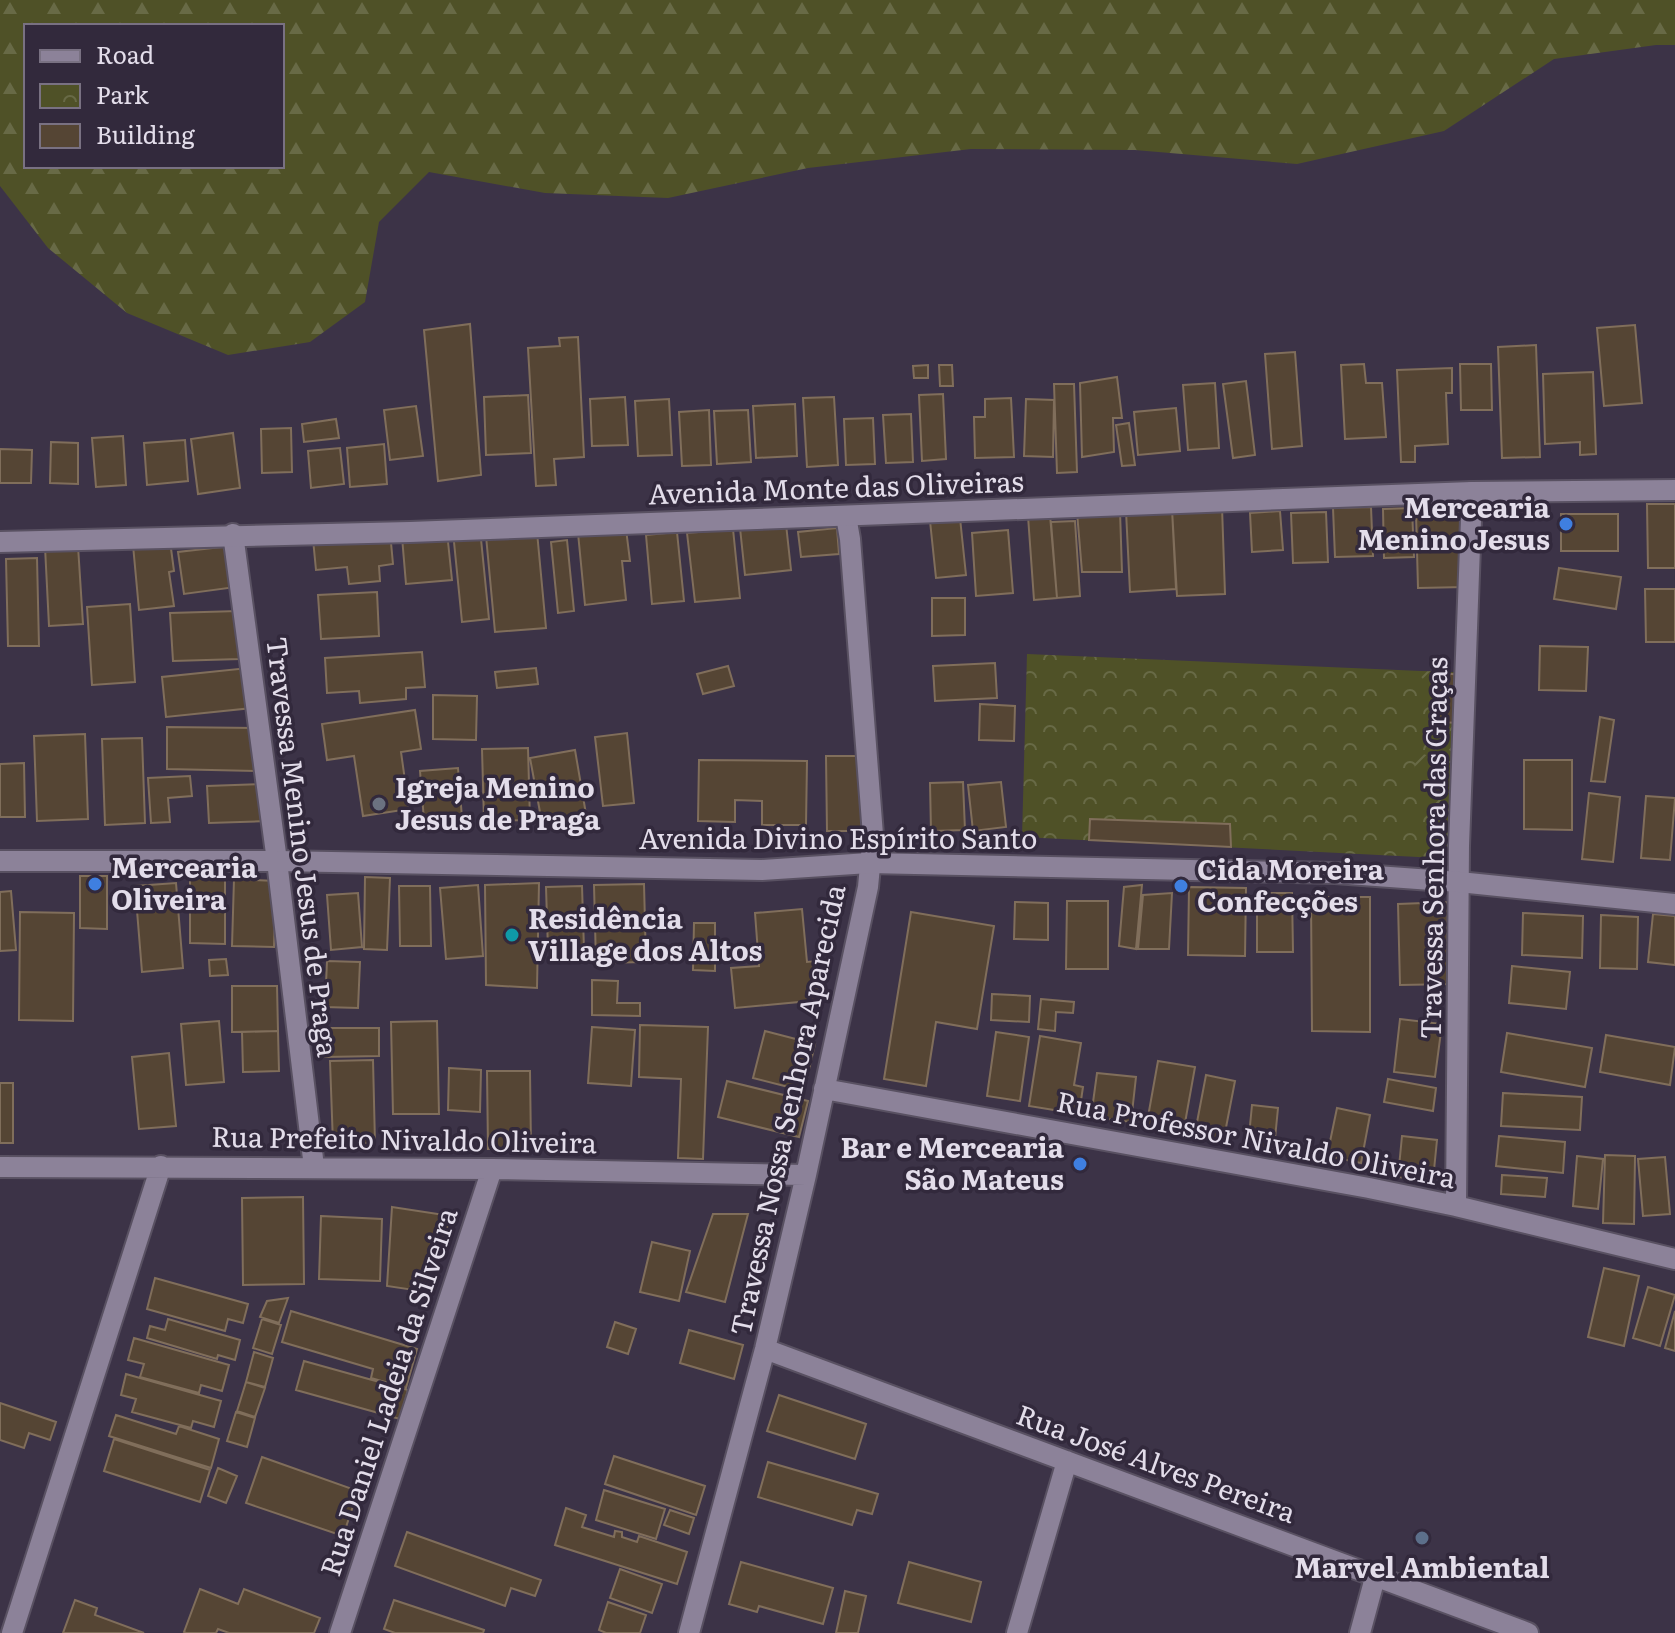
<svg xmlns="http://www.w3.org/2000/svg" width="1675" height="1633" font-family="Literata,serif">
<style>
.forest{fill:url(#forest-firs);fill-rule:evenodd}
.park{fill:url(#park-crowns)}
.garden{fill:url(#garden-furrows)}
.building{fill:#554534;stroke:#806e5b;stroke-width:2}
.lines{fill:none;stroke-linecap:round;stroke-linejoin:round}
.minor-casing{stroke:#595162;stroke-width:24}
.secondary-casing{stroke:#595162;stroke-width:24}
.minor{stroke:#8c8299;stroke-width:20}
.secondary{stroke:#8c8299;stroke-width:20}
.shop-dot{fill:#3f7fe0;stroke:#32293c;stroke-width:3}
.worship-dot{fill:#6b7280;stroke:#32293c;stroke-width:3}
.culture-dot{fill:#0f9aa8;stroke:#32293c;stroke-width:3}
.service-dot{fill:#5c6f8a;stroke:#32293c;stroke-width:3}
.labels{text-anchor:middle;stroke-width:7;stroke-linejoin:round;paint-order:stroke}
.street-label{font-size:28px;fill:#e3ddea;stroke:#32293c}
.poi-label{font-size:28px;font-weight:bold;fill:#e3ddea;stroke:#32293c;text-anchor:start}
</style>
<defs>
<pattern id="forest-firs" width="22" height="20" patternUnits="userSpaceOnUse" patternTransform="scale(2)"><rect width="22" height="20" fill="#4f5127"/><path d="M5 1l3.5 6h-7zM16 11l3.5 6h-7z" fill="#686a46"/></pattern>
<pattern id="park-crowns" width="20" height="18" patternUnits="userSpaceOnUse" patternTransform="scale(2)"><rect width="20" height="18" fill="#4f5127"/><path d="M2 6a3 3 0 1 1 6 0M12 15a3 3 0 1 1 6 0" fill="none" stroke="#686a46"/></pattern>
<pattern id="garden-furrows" width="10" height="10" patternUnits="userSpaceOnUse" patternTransform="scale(2)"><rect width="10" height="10" fill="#4f5127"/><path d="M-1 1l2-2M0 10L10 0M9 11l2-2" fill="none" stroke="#686a46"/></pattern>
</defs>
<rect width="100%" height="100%" fill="#3c3347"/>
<path class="forest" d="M0,0H1675V45H1656L1554,59L1444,131L1297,164L1135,150L971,149L808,168L668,198L545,193L429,172L379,222L365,302L310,342L228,355L127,313L48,248L0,186ZM26,26H282V166H26Z"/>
<path class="park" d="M1027,654L1468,673L1458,859L1022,837Z"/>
<path class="garden" d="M1414,671L1468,673L1463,763C1453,753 1439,743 1434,729C1425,706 1440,689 1414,671Z
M1415,752C1462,761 1455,800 1454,836L1440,821L1427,817V806L1443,795C1447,781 1443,770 1430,764L1415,769Z"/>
<path class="building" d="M470,324L481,475L438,481L424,330Z
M1635,325L1642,403L1604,406L1597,328Z
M578,337L584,457L554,459L556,485L536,486L528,348L560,346L559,338Z
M1536,345L1540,457L1502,458L1498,347Z
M1295,352L1302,446L1272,449L1265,354Z
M1364,364L1366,383H1382L1386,437L1345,439L1341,365Z
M1460,364H1491L1492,410H1461Z
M928,365V378H914L913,366Z
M939,365H952L953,386H940Z
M1452,368V393H1446L1448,444L1415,446V462H1401L1397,370Z
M1593,372L1596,454L1580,455V442L1545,444L1543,374Z
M1117,377L1122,418H1113L1114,452L1082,457L1080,383Z
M1246,381L1255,455L1233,458L1223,384Z
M1215,383L1219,448L1188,450L1183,385Z
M1054,384H1074L1077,472L1057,473Z
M943,394L946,459L922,461L919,395Z
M528,395L531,453L486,455L484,397Z
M625,397L628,445L592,446L590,399Z
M834,397L838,465L807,467L803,398Z
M1011,398L1014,457L975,458L974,417H985V399Z
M669,399L672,455L638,456L635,401Z
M1026,399L1054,400L1053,457L1024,456Z
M795,404L797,456L756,458L753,406Z
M416,406L423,456L390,460L384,410Z
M1176,408L1180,451L1138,455L1134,412Z
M709,410L711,465L682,466L679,412Z
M748,410L751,462L717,464L714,411Z
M911,414L913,462L886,463L883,415Z
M873,418L875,464L846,465L844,419Z
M336,419L339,438L304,442L302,424Z
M1129,423L1135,465L1122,466L1116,425Z
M291,428L292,472L262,473L261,429Z
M233,433L240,488L198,494L191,439Z
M123,436L126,485L96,487L92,438Z
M185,440L188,481L147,485L144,443Z
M51,442L78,443V484L50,483Z
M384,444L387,484L350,487L347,448Z
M340,448L344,484L311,488L308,451Z
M0,449L32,450L31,483H0Z
M1647,504H1675V568H1648Z
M1222,507L1225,594L1177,596L1172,509Z
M1371,507L1373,556L1335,557L1333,508Z
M1412,508L1414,557L1384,558L1383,509Z
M1172,509L1176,589L1130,592L1126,511Z
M1120,511L1122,572H1082L1077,512Z
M1280,511L1283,550L1252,552L1250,513Z
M1326,512L1328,562L1293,563L1291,513Z
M1464,512L1465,587L1418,588L1416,513Z
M1561,514H1618V551H1561Z
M1050,515L1057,598L1034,600L1028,516Z
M960,518L966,575L936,578L930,521Z
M1075,521L1080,596L1057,598L1051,522Z
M786,524L791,570L745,575L740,528Z
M837,528L839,554L801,557L798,532Z
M480,529L489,619L462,622L453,532Z
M626,529L630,561H622L626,600L585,605L578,533Z
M733,529L740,598L695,602L687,533Z
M1008,530L1013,593L976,596L972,533Z
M390,532L393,564L379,566L380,581L349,584L347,567L316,570L313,539Z
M447,532L452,580L406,584L402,537Z
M537,532L546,628L495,632L486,536Z
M677,532L684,601L652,604L646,535Z
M567,540L574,611L558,613L551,542Z
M170,541L174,571L169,572L174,606L139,610L133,545Z
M78,546L83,624L49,626L45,547Z
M230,546L236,587L184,594L178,552Z
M37,558L39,646H8L6,559Z
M1559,568L1621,577L1616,609L1554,599Z
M1645,589H1675V642H1646Z
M377,592L379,636L321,639L318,595Z
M932,598H965V635L932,636Z
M130,604L135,682L92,685L87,607Z
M238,611L240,659L173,661L170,613Z
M1540,646L1588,647L1586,691L1539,690Z
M422,652L425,687L406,688V699L360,703L359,691L327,693L325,658Z
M995,663L997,698L935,701L933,666Z
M728,666L734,686L703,694L697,674Z
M248,668L252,708L166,717L162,677Z
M536,668L538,684L497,688L495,672Z
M1439,673L1464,675L1461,723L1436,722Z
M433,695L477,696L476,740L433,739Z
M980,704L1015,706L1014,741L979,740Z
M415,710L421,749L401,752L409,809L363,816L354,756L327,760L322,724Z
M1600,717L1614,720L1605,782L1591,781Z
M167,727L256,728V771L167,769Z
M627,733L634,803L603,806L595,737Z
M85,734L88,819L37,821L34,736Z
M142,738L145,823L105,825L102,739Z
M528,748L530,820L484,821L482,749Z
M575,750L586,814L542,823L530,758Z
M826,756H863L864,831H827Z
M699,760L807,761L806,825H762V801L735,800V822L698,821Z
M1524,760H1572V830L1524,829Z
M24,763L25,817H0V764Z
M458,768L462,818L424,820L420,771Z
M190,776L192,796L168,798L170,822L151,823L148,778Z
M963,782L965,830L931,831L930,783Z
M1001,782L1006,827L973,831L968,785Z
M265,784L267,821L209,823L207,786Z
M1589,793L1620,797L1613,862L1582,859Z
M1646,796L1675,798L1670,860L1641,858Z
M1090,819L1230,824L1231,847L1089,840Z
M80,876H107V929L80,928Z
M190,876L225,877V944L190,943Z
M365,877L390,878L387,950L364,949Z
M234,879L276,881L274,947L232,946Z
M176,883L183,968L142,972L135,886Z
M539,883L537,988L486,985L485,885Z
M644,884L646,962L596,963L594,885Z
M478,885L483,956L446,959L440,888Z
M1142,885L1136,949L1119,946L1124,887Z
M399,886H430L431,946H400Z
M582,886L584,950H548L546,887Z
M1189,887L1246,888L1245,956L1188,955Z
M11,891L16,950L0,951V892Z
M358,893L362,947L331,950L327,895Z
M1172,893L1169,949H1138L1143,895Z
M1257,893H1292L1293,952H1257Z
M1311,897H1370V1032L1312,1031Z
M1067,901H1108V969H1066Z
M1015,902L1048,903V940L1014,939Z
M1450,902L1453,984L1400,985L1398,904Z
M802,909L807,962L816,961L820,1000L735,1008L731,968L759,966L755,913Z
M20,912L74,913L73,1021L19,1020Z
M911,912L994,926L977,1029L936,1022L926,1086L884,1079Z
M1523,913L1583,916L1582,958L1522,955Z
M1653,914L1675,916V965L1648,962Z
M1601,915L1638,917L1637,969L1600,968Z
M694,923H715V971L693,970Z
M226,959L228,975L210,976L209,960Z
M327,961L360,962L358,1008L325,1007Z
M1512,966L1570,972L1566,1009L1509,1003Z
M592,980L618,981L617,1003H640V1016L592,1015Z
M232,986H277L278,1031L232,1032Z
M992,994L1030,996L1029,1022L991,1020Z
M1041,999L1074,1002L1073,1013L1056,1012L1055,1031L1038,1029Z
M1400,1019L1442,1024L1435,1077L1394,1072Z
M219,1021L224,1082L186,1085L181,1024Z
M437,1021L439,1114H393L391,1022Z
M640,1025L708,1027L703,1159L678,1158L681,1079L639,1077Z
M592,1027L635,1030L631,1086L588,1083Z
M325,1028H379V1056L325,1057Z
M278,1031L279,1071L243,1072L242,1032Z
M765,1031L815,1044L804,1091L753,1078Z
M996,1032L1029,1037L1020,1101L987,1096Z
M1507,1033L1592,1048L1585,1087L1501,1072Z
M1606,1035L1675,1047L1670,1085L1600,1072Z
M1040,1036L1081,1043L1074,1085L1083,1087L1079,1114L1029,1106Z
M169,1053L176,1126L139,1129L132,1057Z
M373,1060L375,1143L333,1144L330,1061Z
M1158,1061L1195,1067L1183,1134L1146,1128Z
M449,1068L481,1070L480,1112L448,1110Z
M487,1071H530L531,1148L488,1149Z
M1097,1073L1136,1077L1131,1122L1091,1117Z
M1206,1075L1235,1081L1223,1143L1194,1138Z
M1388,1079L1436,1088L1433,1111L1384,1102Z
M727,1081L808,1101L799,1137L718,1117Z
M0,1083H13V1143H0Z
M1503,1093L1582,1097L1580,1130L1501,1126Z
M1252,1105L1278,1108L1274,1149L1248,1146Z
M1337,1108L1370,1115L1361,1163L1327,1156Z
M1402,1136L1437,1140L1433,1180L1398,1177Z
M1499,1136L1565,1142L1563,1173L1496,1166Z
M1605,1155L1635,1156L1634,1224L1603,1223Z
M1577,1156L1603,1159L1598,1209L1573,1206Z
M1665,1157L1670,1214L1643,1216L1638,1159Z
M1502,1175L1547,1178L1545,1197L1501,1194Z
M303,1197L304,1284L243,1285L242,1198Z
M392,1207L451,1216L427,1292L387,1286Z
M713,1214H748L725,1302L686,1292Z
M321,1216L382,1219L380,1281L319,1279Z
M652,1242L690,1251L679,1301L640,1292Z
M1604,1268L1639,1276L1624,1346L1588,1337Z
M155,1278L248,1304L243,1323L228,1319L225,1331L147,1309Z
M1648,1287L1675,1295L1660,1346L1633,1338Z
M288,1298L279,1323L260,1317L267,1301Z
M291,1311L417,1349L406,1388L371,1378L373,1369L282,1342Z
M1675,1311V1351L1665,1348Z
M168,1319L240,1340L235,1360L218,1355L217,1359L147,1338L150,1326L165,1330Z
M262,1319L281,1325L272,1354L253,1348Z
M615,1322L636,1329L628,1354L607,1347Z
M689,1330L743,1345L734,1379L680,1363Z
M134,1338L229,1365L222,1391L201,1385L199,1393L140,1377L144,1364L128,1360Z
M254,1352L273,1358L265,1387L246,1382Z
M304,1361L408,1390L400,1419L296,1390Z
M126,1374L221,1401L214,1427L193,1421L191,1428L132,1412L136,1399L121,1395Z
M246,1382L265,1388L255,1417L237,1411Z
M779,1395L866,1424L855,1459L767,1431Z
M0,1403L56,1422L50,1440L29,1433L24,1448L0,1440Z
M236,1412L255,1418L247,1447L227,1441Z
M116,1415L176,1434L179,1426L219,1439L211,1468L109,1436Z
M114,1439L210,1470L200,1502L104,1471Z
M614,1456L705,1486L696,1515L605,1484Z
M262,1457L358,1491L343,1536L246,1503Z
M768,1462L878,1494L872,1514L857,1510L852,1525L758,1497Z
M218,1468L237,1476L226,1503L208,1496Z
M604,1490L665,1509L656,1539L596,1520Z
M566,1508L586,1515L582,1527L614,1537L615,1531L622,1532V1537L637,1542L639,1536L687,1552L677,1584L555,1545Z
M670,1510L694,1518L689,1534L664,1525Z
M407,1532L541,1580L535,1596L511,1588L505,1606L395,1566Z
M741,1562L833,1588L823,1624L759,1606L757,1612L729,1604Z
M909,1562L981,1582L971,1622L898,1603Z
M620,1569L662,1584L652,1613L610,1598Z
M200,1589L238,1604L244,1589L320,1618L314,1633H229L218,1629L216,1633H186L184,1632Z
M845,1591L866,1596L858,1633H836Z
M75,1600L97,1608L95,1615L144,1633H63Z
M394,1600L484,1630L483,1633H395L384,1629Z
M608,1602L646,1615L640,1633H606L599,1630Z"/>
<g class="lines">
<g class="minor-casing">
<path id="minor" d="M233,534L277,861L314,1167
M824,1089L1369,1188L1456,1206L1675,1259
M0,1167L492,1169L806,1175
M1456,1206L1459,846L1472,492
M765,1349L1528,1633
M12,1633L161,1166
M340,1633L492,1169
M689,1633L765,1349L806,1175L868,887L873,835L850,539L846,516
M1017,1633L1067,1461
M1360,1633L1376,1574"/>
</g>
<g class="secondary-casing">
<path id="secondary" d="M0,542L410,532L1472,492L1675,490
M0,861H277L762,870L869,863L1335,873L1459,882L1675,904"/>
</g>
<use href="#minor" class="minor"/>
<use href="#secondary" class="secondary"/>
</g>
<g class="shop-dot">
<circle cx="1566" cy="524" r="8"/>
<circle cx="95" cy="884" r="8"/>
<circle cx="1181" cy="886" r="8"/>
<circle cx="1080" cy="1164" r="8"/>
</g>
<circle class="worship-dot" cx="379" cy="804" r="8"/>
<circle class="culture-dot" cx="512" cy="935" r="8"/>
<circle class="service-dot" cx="1422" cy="1538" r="8"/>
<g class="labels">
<g class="street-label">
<text transform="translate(836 488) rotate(-2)" y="10">Avenida Monte das Oliveiras</text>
<text x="838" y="849">Avenida Divino Espírito Santo</text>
<text transform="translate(302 847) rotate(83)" y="10">Travessa Menino Jesus de Praga</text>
<text transform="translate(1434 848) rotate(-89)" y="10">Travessa Senhora das Graças</text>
<text transform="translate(788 1110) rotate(-78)" y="10">Travessa Nossa Senhora Aparecida</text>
<text transform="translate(404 1140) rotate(1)" y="10">Rua Prefeito Nivaldo Oliveira</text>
<text transform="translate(1256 1140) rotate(11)" y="10">Rua Professor Nivaldo Oliveira</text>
<text transform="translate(389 1392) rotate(-72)" y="10">Rua Daniel Ladeia da Silveira</text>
<text transform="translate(1156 1464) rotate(20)" y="10">Rua José Alves Pereira</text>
</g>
<g class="poi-label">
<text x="1550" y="518" text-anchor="end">Mercearia<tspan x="1550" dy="32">Menino Jesus</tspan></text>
<text x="395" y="798">Igreja Menino<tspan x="395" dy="32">Jesus de Praga</tspan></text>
<text x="111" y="878">Mercearia<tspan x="111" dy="32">Oliveira</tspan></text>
<text x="1197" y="880">Cida Moreira<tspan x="1197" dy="32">Confecções</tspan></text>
<text x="528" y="929">Residência<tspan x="528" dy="32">Village dos Altos</tspan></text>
<text x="1064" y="1158" text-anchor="end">Bar e Mercearia<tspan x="1064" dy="32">São Mateus</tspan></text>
<text x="1422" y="1578" text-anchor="middle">Marvel Ambiental</text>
</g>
</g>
<rect x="24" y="24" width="260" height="144" fill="#32293c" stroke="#797182" stroke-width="2"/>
<rect x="40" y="50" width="40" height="12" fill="#8c8299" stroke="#797182" stroke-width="2"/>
<text x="96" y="64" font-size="24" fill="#e3ddea">Road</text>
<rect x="40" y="84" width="40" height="24" fill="url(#park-crowns)" stroke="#797182" stroke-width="2"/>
<text x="96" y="104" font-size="24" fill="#e3ddea">Park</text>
<rect x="40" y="124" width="40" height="24" fill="#554534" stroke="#797182" stroke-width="2"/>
<text x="96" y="144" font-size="24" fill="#e3ddea">Building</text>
</svg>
